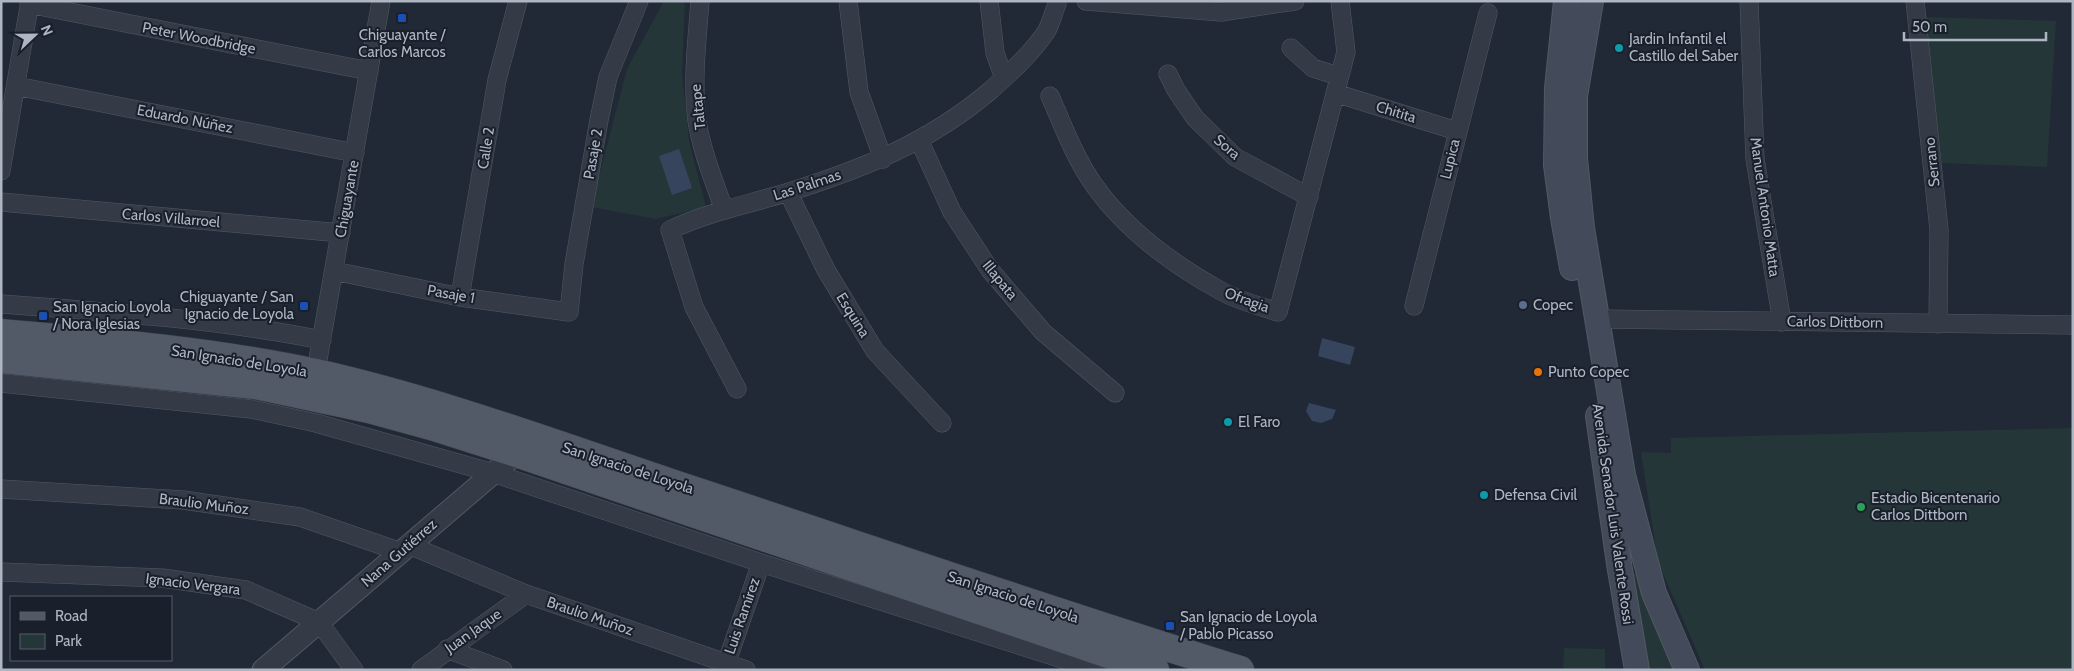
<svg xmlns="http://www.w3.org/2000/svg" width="2074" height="671" font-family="Cabin,sans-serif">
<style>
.green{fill:#243638}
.water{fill:#36445d}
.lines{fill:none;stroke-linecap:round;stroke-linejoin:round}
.minor-casing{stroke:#525964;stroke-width:19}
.tertiary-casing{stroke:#525964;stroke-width:23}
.secondary-casing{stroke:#525964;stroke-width:26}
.primary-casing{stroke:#3e4450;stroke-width:29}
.minor{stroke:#343b47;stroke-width:18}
.tertiary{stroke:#343b47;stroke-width:21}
.secondary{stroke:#434a59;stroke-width:24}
.primary{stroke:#525a67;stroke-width:28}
.transit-dot{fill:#1a4fb4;stroke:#1a202b;stroke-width:2}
.culture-dot{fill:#0f9aa8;stroke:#1a202b;stroke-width:2}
.service-dot{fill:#5c6f8a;stroke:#1a202b;stroke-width:2}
.food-dot{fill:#e8710a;stroke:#1a202b;stroke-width:2}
.leisure-dot{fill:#2e9e5b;stroke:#1a202b;stroke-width:2}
.labels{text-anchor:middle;stroke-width:4;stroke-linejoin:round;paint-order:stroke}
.poi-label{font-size:15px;fill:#afb6c3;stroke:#1a202b;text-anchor:start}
.street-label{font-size:15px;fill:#afb6c3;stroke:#1a202b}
</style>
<rect width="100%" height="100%" fill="#212936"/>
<path class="green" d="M664,1H685L682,74L689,141L706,207L656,219L591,207L627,69Z
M1924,17L2056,21L2047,167L1942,163Z
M2073,428V670H1705L1658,562L1641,452L1671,453V438Z
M1637,573L1674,670H1650L1632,574Z
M1564,648L1605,649V670H1563Z"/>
<path class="water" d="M679,149L692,188L672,195L659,156Z
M1322,338L1355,347L1350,365L1318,356Z
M1309,403L1336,410L1332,419L1321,423L1312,421L1306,411Z"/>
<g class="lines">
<g class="minor-casing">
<path id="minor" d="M700,1C697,41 692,81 697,121C702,152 714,181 724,210
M848,1L859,92L883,159
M989,1L995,53L1004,78
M1086,1L1221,12L1295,1
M1749,1L1755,159L1782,322
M1915,1L1939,230L1938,324
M29,4L369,71
M1291,48L1313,68L1338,76
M1168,74L1176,90L1195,118L1235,157L1309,197
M16,86L355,153
M1335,93L1457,131
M1050,96C1063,126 1075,158 1094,185C1125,229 1174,265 1221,291C1239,301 1259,306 1278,312L1346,52L1340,1
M919,140L952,212L990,270L1043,332L1115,393
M1,171L30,1
M788,192L826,270L875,351L942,423
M1,202L341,233
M334,271L460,297L569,312L574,264L599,120L608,77L639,1
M460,297L497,80L518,1
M1,304C109,312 216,319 322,340
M1414,306L1488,13
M1598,319L2073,325
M314,382L381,1
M1,383L251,409L316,423L493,473L761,563L1097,670
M737,389L694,307L670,230C708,212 749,204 789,192C865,168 930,142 991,90C1010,73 1031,54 1046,32C1051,24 1053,13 1057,4
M1,489L183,500L300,517L401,552
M409,545L526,594L746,670
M1,572L162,578L246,590L319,622L354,670
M447,649L503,670
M421,670L526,594
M724,670L761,563"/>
</g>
<g class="tertiary-casing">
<path id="tertiary" d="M263,670L525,446"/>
</g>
<g class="secondary-casing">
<path id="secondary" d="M1566,1L1557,88L1556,165L1563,218L1572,268
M1591,1L1575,96V158L1582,228L1623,475L1654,593L1687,670
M1598,416L1619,564L1637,670"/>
</g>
<g class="primary-casing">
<path id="primary" d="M1,333C106,342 213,351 316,373C436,400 552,443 668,482C859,545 1049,611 1240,670
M1,359L255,385L369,409L431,426L516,453L1155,670"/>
</g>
<use href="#minor" class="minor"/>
<use href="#tertiary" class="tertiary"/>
<use href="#secondary" class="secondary"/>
<use href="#primary" class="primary"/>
</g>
<g class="transit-dot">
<rect x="397" y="13" width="10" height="10" rx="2.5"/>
<rect x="299" y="301" width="10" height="10" rx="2.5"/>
<rect x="38" y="311" width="10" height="10" rx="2.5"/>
<rect x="1165" y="621" width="10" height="10" rx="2.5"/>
</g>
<g class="culture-dot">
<circle cx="1619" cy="48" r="5"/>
<circle cx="1228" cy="422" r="5"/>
<circle cx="1484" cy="495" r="5"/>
</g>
<circle class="service-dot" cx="1523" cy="305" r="5"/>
<circle class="food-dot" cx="1538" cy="372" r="5"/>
<circle class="leisure-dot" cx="1861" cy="507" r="5"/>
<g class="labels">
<g class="poi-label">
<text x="402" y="40" text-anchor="middle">Chiguayante /<tspan x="402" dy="17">Carlos Marcos</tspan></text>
<text x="1629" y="44">Jardin Infantil el<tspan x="1629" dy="17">Castillo del Saber</tspan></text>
<text x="294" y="302" text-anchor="end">Chiguayante / San<tspan x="294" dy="17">Ignacio de Loyola</tspan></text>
<text x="1533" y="310">Copec</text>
<text x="53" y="312">San Ignacio Loyola<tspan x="53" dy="17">/ Nora Iglesias</tspan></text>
<text x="1548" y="377">Punto Copec</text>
<text x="1238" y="427">El Faro</text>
<text x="1494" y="500">Defensa Civil</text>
<text x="1871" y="503">Estadio Bicentenario<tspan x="1871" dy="17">Carlos Dittborn</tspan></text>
<text x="1180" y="622">San Ignacio de Loyola<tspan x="1180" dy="17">/ Pablo Picasso</tspan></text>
</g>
<g class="street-label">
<text transform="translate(199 38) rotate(11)" y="5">Peter Woodbridge</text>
<text transform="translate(698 107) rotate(-96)" y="5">Taltape</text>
<text transform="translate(1396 112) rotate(17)" y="5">Chitita</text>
<text transform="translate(185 119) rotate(11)" y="5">Eduardo Núñez</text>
<text transform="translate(1227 147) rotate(41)" y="5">Sora</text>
<text transform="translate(486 148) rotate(-81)" y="5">Calle 2</text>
<text transform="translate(593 154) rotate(-80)" y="5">Pasaje 2</text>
<text transform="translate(1450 159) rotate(-76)" y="5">Lupica</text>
<text transform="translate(1932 162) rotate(-96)" y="5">Serrano</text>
<text transform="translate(807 185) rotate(-18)" y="5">Las Palmas</text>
<text transform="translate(347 199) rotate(-80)" y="5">Chiguayante</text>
<text transform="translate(1765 207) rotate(82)" y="5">Manuel Antonio Matta</text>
<text transform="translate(171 218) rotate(5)" y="5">Carlos Villarroel</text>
<text transform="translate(1000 280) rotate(51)" y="5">Illapata</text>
<text transform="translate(451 294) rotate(10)" y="5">Pasaje 1</text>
<text transform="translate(1247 300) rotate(20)" y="5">Ofragia</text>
<text transform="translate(853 315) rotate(58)" y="5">Esquina</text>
<text transform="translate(1835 322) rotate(1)" y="5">Carlos Dittborn</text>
<text transform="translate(239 361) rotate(9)" y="5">San Ignacio de Loyola</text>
<text transform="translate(628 468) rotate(18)" y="5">San Ignacio de Loyola</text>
<text transform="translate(204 504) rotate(7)" y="5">Braulio Muñoz</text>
<text transform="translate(1613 514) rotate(82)" y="5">Avenida Senador Luis Valente Rossi</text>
<text transform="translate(399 553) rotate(-41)" y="5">Nana Gutiérrez</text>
<text transform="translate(193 584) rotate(7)" y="5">Ignacio Vergara</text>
<text transform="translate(1013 597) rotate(18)" y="5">San Ignacio de Loyola</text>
<text transform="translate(590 616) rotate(19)" y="5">Braulio Muñoz</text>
<text transform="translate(742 616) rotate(-71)" y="5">Luis Ramírez</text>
<text transform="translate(473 631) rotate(-35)" y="5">Juan Jaque</text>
</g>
</g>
<rect width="2074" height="671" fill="none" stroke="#afb6c3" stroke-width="5"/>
<rect x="10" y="596" width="162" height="65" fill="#1a202b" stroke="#565c68"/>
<rect x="20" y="612" width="25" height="8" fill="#525a67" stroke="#565c68"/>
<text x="55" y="621" font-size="15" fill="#afb6c3">Road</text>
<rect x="20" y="634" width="25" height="15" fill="#243638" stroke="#565c68"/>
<text x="55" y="646" font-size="15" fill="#afb6c3">Park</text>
<g transform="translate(35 35) rotate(68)" stroke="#1a202b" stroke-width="4" paint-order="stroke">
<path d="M0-4L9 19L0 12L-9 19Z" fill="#afb6c3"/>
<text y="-8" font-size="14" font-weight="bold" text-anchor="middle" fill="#afb6c3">N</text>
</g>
<path d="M1904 32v8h142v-8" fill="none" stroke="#afb6c3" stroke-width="2.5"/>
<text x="1912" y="32" font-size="15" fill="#afb6c3" stroke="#1a202b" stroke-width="4" paint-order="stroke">50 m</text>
</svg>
